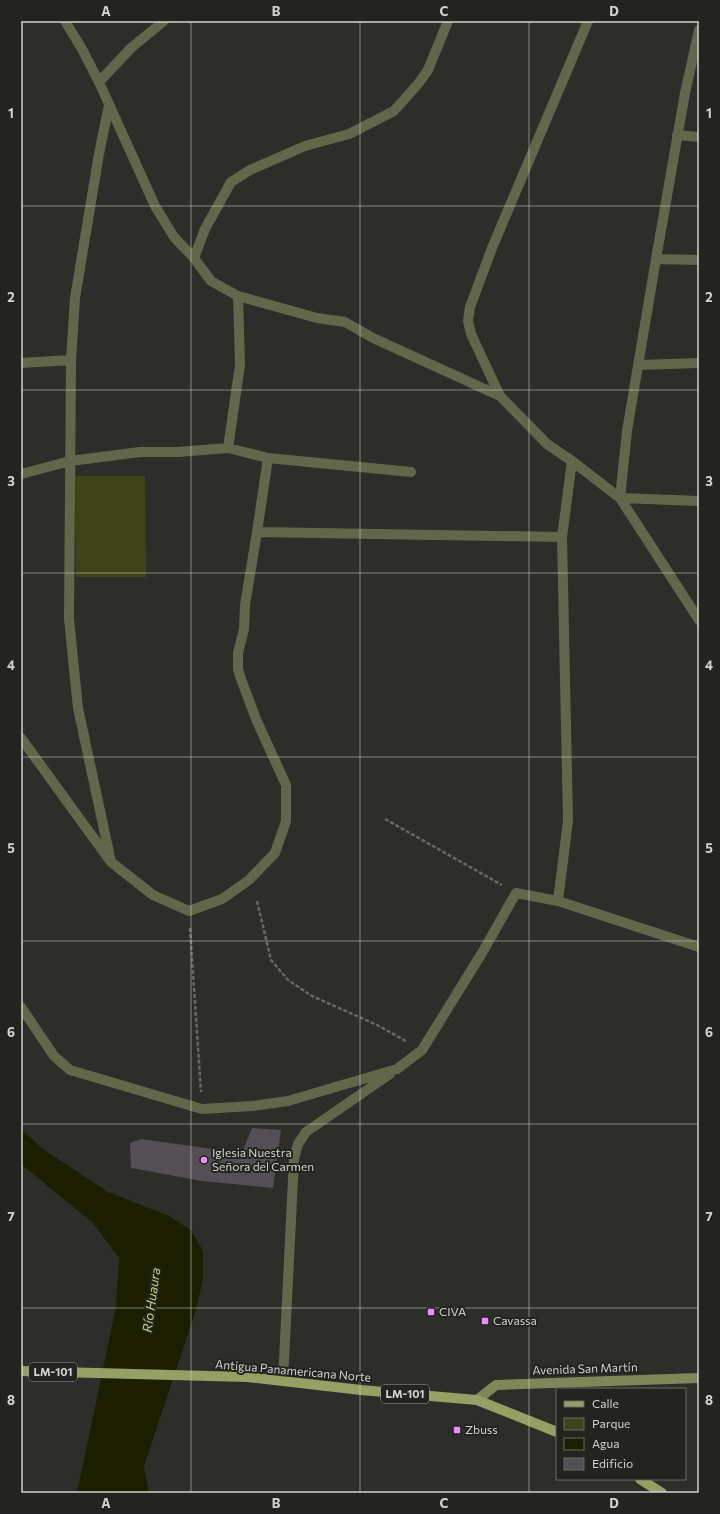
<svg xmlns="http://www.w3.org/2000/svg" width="720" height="1514" font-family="Commissioner,sans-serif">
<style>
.green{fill:#3e4417}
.water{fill:#1b1f00}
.building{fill:#534f54}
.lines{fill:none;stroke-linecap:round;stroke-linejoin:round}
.path{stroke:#686964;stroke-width:2.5;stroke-dasharray:4 2;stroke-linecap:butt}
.street{stroke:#62674b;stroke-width:10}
.secondary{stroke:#7f8759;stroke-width:10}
.primary{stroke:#969f64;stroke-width:10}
.grid{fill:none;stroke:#d1d2ce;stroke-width:1;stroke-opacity:0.55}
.poi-dot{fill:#ec8cfb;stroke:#23241f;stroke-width:1.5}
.labels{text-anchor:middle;stroke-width:4;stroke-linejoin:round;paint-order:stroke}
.shield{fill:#23241f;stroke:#9d9e9a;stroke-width:1}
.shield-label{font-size:11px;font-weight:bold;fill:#d1d2ce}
.poi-label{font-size:12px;fill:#d1d2ce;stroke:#23241f;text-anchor:start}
.street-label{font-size:12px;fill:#d1d2ce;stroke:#23241f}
.water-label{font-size:13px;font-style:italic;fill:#c7d672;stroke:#23241f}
.neatline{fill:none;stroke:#d1d2ce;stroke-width:1.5}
.grid-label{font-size:13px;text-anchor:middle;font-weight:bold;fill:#d1d2ce}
</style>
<rect width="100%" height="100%" fill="#2d2e29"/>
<path class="green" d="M75,476H145L146,577H76Z"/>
<path class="water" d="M21,1129L44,1150L108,1192L169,1216L191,1230L203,1251V1279L196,1310L144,1466L149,1493H77L116,1307L119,1258L93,1223L21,1164Z"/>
<path class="building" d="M252,1128L281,1130L273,1188L202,1181L131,1168L130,1143L141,1139L242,1153Z"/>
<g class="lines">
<path class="path" d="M385,819L502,885
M257,901L271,960L288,980L312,996L377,1025L406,1041
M190,928L201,1092"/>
<path class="street" d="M65,21L82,49L99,82L155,206L174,237L194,258L211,281L238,296L317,318L345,322L373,338L500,396L547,444L572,461L620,498L699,501
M699,30L685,93L656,259L627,431L620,498L699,620
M99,82L131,48L164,21
M109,105L99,154L75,298L71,360L69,619L78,708L111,862
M677,135L699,137
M194,258L205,229L231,182L250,170L305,146L349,134L394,111L418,84L428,70L448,21
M656,259L699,260
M21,363L71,360
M638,365L699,363
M500,396L471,334L468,321L470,307L492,248L588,21
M228,448L240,365L238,296
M21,474L70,461L140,452H178L228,448L268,458L411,472
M257,532L562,537
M21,738L111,862L153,895L189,911L222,899L249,880L275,853L286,821V785L256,719L241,679L238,669V653L244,629L245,605L257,532L268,458
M558,901L568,821L562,537L572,461
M21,1007L54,1056L70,1070L202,1109L252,1106L288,1101L397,1069L422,1050L482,953L516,893L558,901L699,947
M283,1381L294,1159L298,1144L306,1132L390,1074"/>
<path class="secondary" d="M477,1400L496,1385L699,1378"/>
<path class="primary" d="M21,1371L247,1377L361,1390L477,1400L557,1432
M640,1479L662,1493"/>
</g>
<path class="grid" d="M191,21V1493M360,21V1493M529,21V1493M21,206H699M21,390H699M21,573H699M21,757H699M21,941H699M21,1124H699M21,1308H699"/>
<g class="poi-dot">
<circle cx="204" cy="1160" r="4"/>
<rect x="427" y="1308" width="8" height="8" rx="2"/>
<rect x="481" y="1317" width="8" height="8" rx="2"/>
<rect x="453" y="1426" width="8" height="8" rx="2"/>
</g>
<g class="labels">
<g class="shield">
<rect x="29" y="1363" width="48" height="18" rx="3"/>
<rect x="381" y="1385" width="48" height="18" rx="3"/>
</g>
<g class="shield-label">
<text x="53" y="1376">LM-101</text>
<text x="405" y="1398">LM-101</text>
</g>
<g class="poi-label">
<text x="212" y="1157">Iglesia Nuestra<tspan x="212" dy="14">Señora del Carmen</tspan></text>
<text x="439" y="1316">CIVA</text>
<text x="493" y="1325">Cavassa</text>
<text x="465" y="1434">Zbuss</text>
</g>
<g class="street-label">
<text transform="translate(585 1369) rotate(-2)" y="4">Avenida San Martín</text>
<text transform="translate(293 1371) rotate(5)" y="4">Antigua Panamericana Norte</text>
</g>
<g class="water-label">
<text transform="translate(151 1300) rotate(-82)" y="5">Río Huaura</text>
</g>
</g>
<rect width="720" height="1514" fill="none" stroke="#23241f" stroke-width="44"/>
<rect x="556" y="1388" width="130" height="92" fill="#23241f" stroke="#696a65"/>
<rect x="564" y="1401" width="20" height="6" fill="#969f64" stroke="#696a65"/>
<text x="592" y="1408" font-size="12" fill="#d1d2ce">Calle</text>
<rect x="564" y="1418" width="20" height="12" fill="#3e4417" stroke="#696a65"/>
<text x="592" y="1428" font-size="12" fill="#d1d2ce">Parque</text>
<rect x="564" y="1438" width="20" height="12" fill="#1b1f00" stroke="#696a65"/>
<text x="592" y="1448" font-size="12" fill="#d1d2ce">Agua</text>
<rect x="564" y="1458" width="20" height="12" fill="#534f54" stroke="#696a65"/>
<text x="592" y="1468" font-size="12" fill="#d1d2ce">Edificio</text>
<rect x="22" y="22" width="676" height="1470" class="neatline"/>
<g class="grid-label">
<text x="106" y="16">A</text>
<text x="276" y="16">B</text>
<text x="444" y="16">C</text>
<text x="614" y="16">D</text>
<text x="11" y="118">1</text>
<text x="709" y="118">1</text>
<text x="11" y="302">2</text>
<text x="709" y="302">2</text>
<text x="11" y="486">3</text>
<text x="709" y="486">3</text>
<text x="11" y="670">4</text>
<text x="709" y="670">4</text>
<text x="11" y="853">5</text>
<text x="709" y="853">5</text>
<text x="11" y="1037">6</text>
<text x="709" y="1037">6</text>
<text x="11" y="1221">7</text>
<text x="709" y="1221">7</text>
<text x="11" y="1405">8</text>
<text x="709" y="1405">8</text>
<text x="106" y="1508">A</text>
<text x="276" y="1508">B</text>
<text x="444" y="1508">C</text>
<text x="614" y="1508">D</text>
</g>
</svg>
